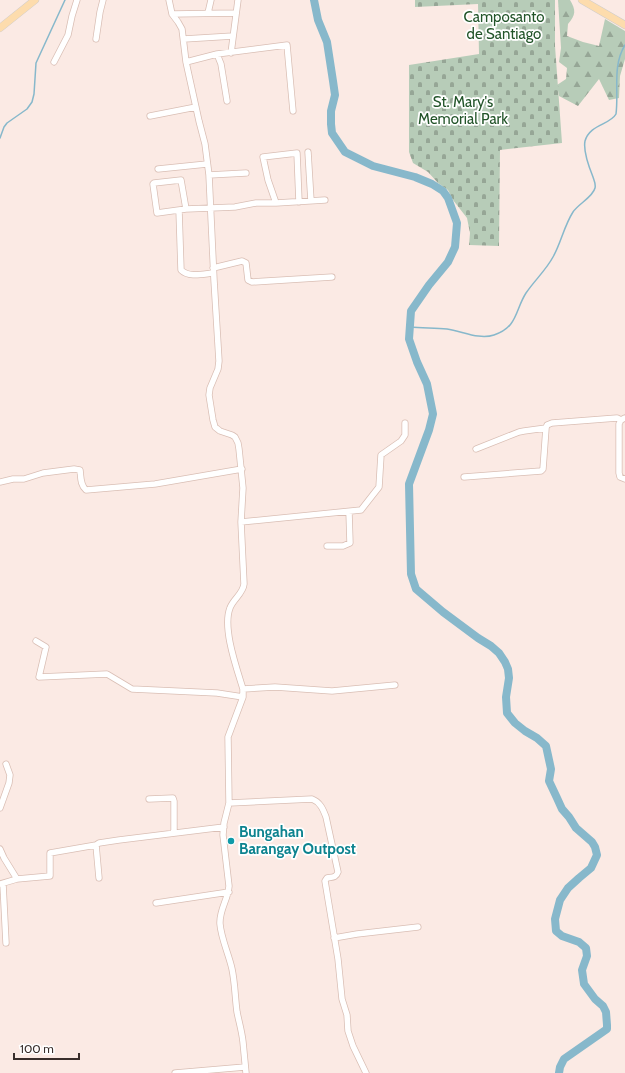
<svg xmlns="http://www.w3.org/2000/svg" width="625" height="1073" font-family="Cabin,sans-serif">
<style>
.forest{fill:url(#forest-firs)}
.cemetery{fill:url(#cemetery-stones)}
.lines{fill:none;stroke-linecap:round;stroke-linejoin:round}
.stream{stroke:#87b8cb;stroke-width:1.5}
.river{stroke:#87b8cb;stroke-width:8}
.minor-casing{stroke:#d9beb4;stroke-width:7}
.major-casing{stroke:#cfcdcc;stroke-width:8}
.minor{stroke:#fff;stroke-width:5.5}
.major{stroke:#fddcad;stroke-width:7}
.culture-dot{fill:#0f9aa8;stroke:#fff;stroke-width:1.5}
.labels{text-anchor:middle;stroke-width:3.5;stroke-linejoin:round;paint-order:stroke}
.park-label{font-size:15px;fill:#225429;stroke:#fff}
.culture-label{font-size:15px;font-weight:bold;fill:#0d838f;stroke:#fff;text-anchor:start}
</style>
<defs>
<pattern id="forest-firs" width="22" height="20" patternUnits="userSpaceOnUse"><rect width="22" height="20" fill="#b7ccb8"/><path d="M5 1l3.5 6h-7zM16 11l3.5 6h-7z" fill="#96a696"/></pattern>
<pattern id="cemetery-stones" width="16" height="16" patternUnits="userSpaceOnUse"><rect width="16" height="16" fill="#b7ccb8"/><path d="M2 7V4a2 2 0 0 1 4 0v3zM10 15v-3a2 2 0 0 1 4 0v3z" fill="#96a696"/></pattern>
</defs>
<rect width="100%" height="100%" fill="#fbeae4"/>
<path class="forest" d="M558,0H570C576,10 576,15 568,24L567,36L583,42L599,46L605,19L625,31V59L620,76L619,98L609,100L599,79L578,106L559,96L557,85L566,79L567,68L559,62L561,48Z"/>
<path class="cemetery" d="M415,0H555V46L562,143L500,150L499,246L469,245L470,233L467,218L453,200L448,190L438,183L428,172L413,163L409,152V65L479,54L478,4L415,7Z"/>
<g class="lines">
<path class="stream" d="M0,138L4,127L7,123L27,109L32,102L34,94L36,63L65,0
M410,327C422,328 435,328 447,329C462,331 479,340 494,335C518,327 515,310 526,293C535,280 546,270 553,257C561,243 564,226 573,212C578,204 593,197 595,188C596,184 594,180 593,177C589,167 583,151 585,141C590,124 610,125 616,114C619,91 612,66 625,45"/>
<path class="river" d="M314,0L318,20L327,42L333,81L335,95L331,111V124L332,133L345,152L373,166L415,177L432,184L443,191L448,198L457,223L455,247L448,262L429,285L411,311L409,339L417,362L427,384L433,414L429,430L409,484L411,574L416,589L443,612L478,638L491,646L499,653L505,662L508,669L509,678L506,697L507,713L515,723L525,731L537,738L546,746L551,769L549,781L557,798L562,809L569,817L576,828L592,842L595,847L597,855L591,868L579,878L568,888L560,900L555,919L556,931L562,936L579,942L586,948L587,956L582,970L584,984L595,999L603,1006L606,1012L607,1025V1029L564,1059L560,1067L559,1073"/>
<g class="minor-casing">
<path id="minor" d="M169,0L172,14L178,22L182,29L186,62L199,121L205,144L209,175L214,280L219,361L218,369L210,388L209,395L213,420L215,427L220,431L232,435L235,437L238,443L239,449L243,488L241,522L244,584C243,594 233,599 230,608C222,628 237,669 243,689V697L228,737L229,803L224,823L223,835L229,886C228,900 219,910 220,924C221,938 229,955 232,969C235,983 235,997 237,1012C239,1022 242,1032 243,1042C244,1052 245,1063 246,1073
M208,13L211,0
M172,14L236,13
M96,39L100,12L103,0
M184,39L233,36
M231,53L238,0
M217,54L221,64L227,101
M54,62L68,35L72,16L77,0
M186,62L217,54L287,45L293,111
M150,116L196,107
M308,152L311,201
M158,169L207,164
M209,175L246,173
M181,180L186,209L157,213L153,184L154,183Z
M276,203L268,180L263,157L297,153L299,202
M186,209L235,207L256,203H276L325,200
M179,210L181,270C189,278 203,274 213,273
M213,268L242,261L246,263L248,280L252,282L332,277
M625,418L621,420L619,424V473L620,477L625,479
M476,449L519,432L524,431L546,428
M464,477L541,471L543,469L546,428L547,425L552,423L617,418L621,420
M0,482L13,479H24L43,473L74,469L80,470C81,477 80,485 86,490L155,484L242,469
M241,522L361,510L379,487L381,455L401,441L405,435V423
M327,546H343L350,543L349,512
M36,641L46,647L39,677L107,674L132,689L217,693L243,697
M243,689L275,687L332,691L395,685
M149,799L173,798L174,801V833
M229,803L312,799C320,802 323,809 326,817L338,872C336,878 332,877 327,878L325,881L338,959L342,999L347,1015L348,1031L353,1046L366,1073
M0,808L9,783L10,775L6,764
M96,845L99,878
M0,849L4,858L17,879
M0,884L17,879L50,876V853L96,845L99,843L119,840L224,827
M3,884L6,943
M156,903L229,892
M334,938L357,934L418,927
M175,1073L245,1067"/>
</g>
<g class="major-casing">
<path id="major" d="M582,0L625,25
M0,28L35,0"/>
</g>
<use href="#minor" class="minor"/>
<use href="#major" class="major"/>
</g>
<circle class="culture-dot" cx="231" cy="841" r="4"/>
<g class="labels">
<g class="park-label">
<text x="504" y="22">Camposanto<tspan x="504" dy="17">de Santiago</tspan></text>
<text x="463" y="107">St. Mary's<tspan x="463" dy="17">Memorial Park</tspan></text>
</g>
<g class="culture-label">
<text x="239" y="837">Bungahan<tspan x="239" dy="17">Barangay Outpost</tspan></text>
</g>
</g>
<path d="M14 1053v6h65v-6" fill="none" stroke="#392e2b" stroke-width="2"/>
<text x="20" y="1053" font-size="12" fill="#392e2b" stroke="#ffffff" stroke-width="3" paint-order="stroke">100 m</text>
</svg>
